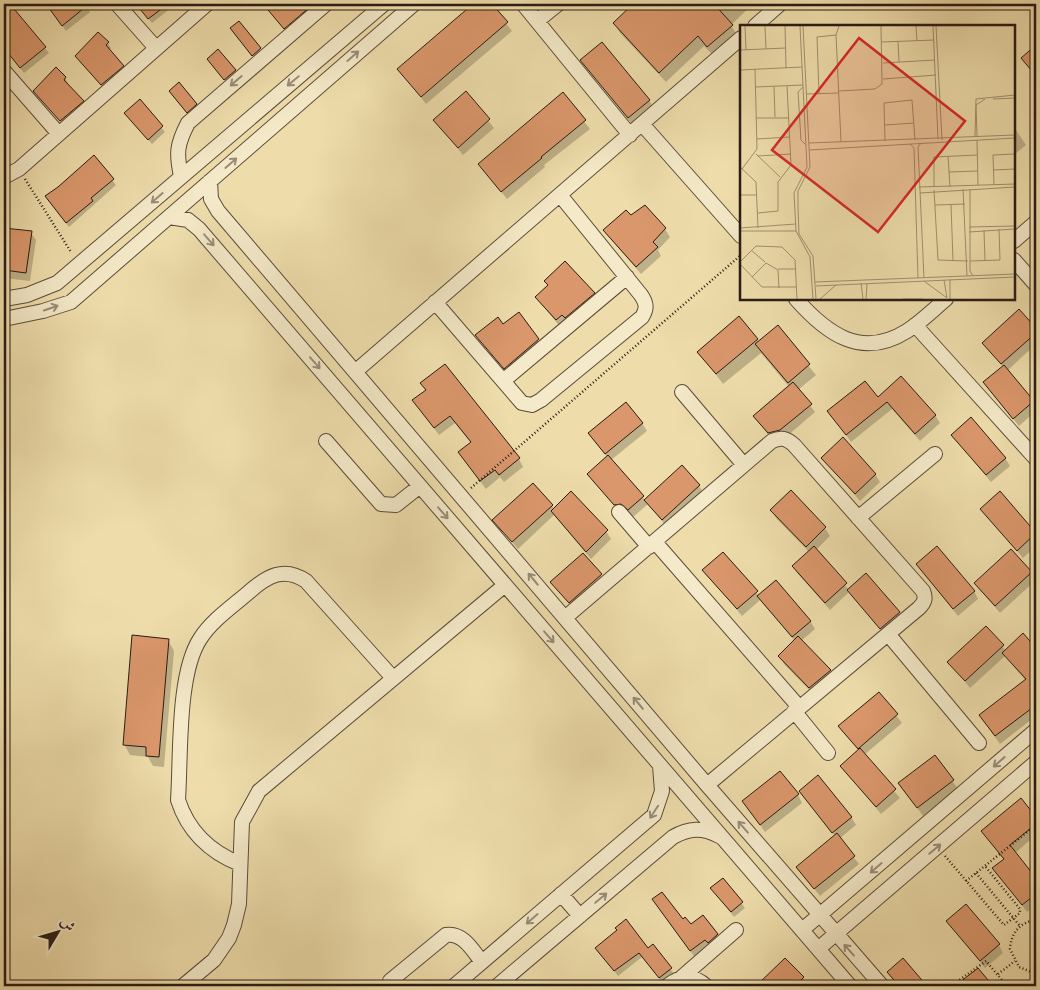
<svg xmlns="http://www.w3.org/2000/svg" width="1040" height="990" font-family="Cardo,Amiri,serif">
<style>
.shadow{fill:#0003}
.building{fill:#da976b;stroke:#291b14}
.lines{fill:none;stroke-linecap:round;stroke-linejoin:round}
.minor-casing{stroke:#5a4c3a;stroke-width:16}
.path{stroke:#291b14;stroke-width:2.5;stroke-dasharray:1 2.5;stroke-linecap:butt}
.minor{stroke:#f4e9c8;stroke-width:14}
.oneway{stroke:#998c77}
.inset-road{fill:none;stroke:#9f8f6f;stroke-width:1}
.view{fill:#d62828;fill-opacity:0.15;stroke:#d62828;stroke-width:2.5}
.inset-edge{fill:none;stroke:#291b14;stroke-width:2.5}
</style>
<rect width="100%" height="100%" fill="#eeddab"/>
<filter id="stains"><feTurbulence type="fractalNoise" baseFrequency=".004" numOctaves="4"/><feColorMatrix values="0 0 0 0 .2 0 0 0 0 .09 0 0 0 0 .02 0 0 0 .5 -.17"/></filter>
<radialGradient id="worn" r=".72"><stop offset=".6" stop-color="#630" stop-opacity="0"/><stop offset="1" stop-color="#630" stop-opacity=".3"/></radialGradient>
<path class="shadow" d="M4,4H8L49,53L24,73L4,48Z
M47,4H85L90,12L66,31Z
M142,4H176L152,23L145,14Z
M268,4H321L288,33L269,10L266,5Z
M475,4H491L512,31L426,104L399,69Z
M533,4H543L538,9Z
M634,4H753L731,25L737,35L714,56L704,46L666,82L620,33L614,23Z
M239,23L263,54L256,60L231,29Z
M108,43L111,48L109,50L125,71L104,89L76,56Z
M582,61L649,100L655,111L635,128Z
M211,64L235,71L238,76L228,84Z
M56,69L65,78L68,83L66,85L85,106L64,125L35,91Z
M170,91L196,104L199,109L190,117Z
M466,93L494,128L463,155L435,120Z
M563,94L590,129L544,165L545,167L507,199L479,164Z
M140,101L165,132L152,144L129,118Z
M1014,127L1026,145L1014,155Z
M94,156L116,185L69,227L49,201L59,188Z
M630,216L665,229L670,237L658,250L661,256L641,274L604,231Z
M4,224H7L10,230L31,233L36,240L30,281L4,278Z
M545,281L594,293L598,301L561,328L536,297L548,286Z
M1019,310L1036,330V344L1007,371L1033,402L1036,411L1019,426L984,382L1003,367L984,343Z
M519,314L543,348L509,376L477,335L503,326Z
M739,318L759,342L777,327L816,375L798,390L815,412L785,438L773,441L754,416L789,387L761,353L723,384L699,352Z
M422,384L519,459L523,467L504,482L500,477L486,489L459,453L471,443L455,423L439,435L419,408L414,401L426,391Z
M878,399L935,415L940,423L920,441L892,409L851,442L829,411Z
M642,423L647,431L611,460L645,500L699,486L704,493L667,527L648,504L633,517L627,511L620,512L588,474L607,457L589,433Z
M952,435L1005,458L1010,466L991,482Z
M823,458L875,474L880,482L860,501Z
M791,492L825,528L830,536L816,550L849,590L866,575L899,613L904,621L886,636L849,592L830,610L798,574L793,566L809,552L776,518L772,510Z
M1000,493L1036,535V546L1023,558L982,509Z
M552,506L554,509L606,531L611,539L591,559L554,515L518,549L494,520Z
M917,565L974,591L978,599L958,616Z
M704,570L756,592L759,596L810,621L815,629L801,641L834,679L814,695L784,664L780,656L795,641L760,600L742,616Z
M1031,572L1036,580L1000,613L975,584Z
M600,574L605,582L574,610L552,582Z
M986,627L1006,651L1023,635L1036,649V705L1034,707L1036,716L1000,744L980,716L1026,681L1005,656L970,688L949,662Z
M168,640L174,651L164,767L153,766L148,757L130,755L124,744Z
M879,693L902,723L864,755L900,798L881,814L841,766L859,751L840,727Z
M935,757L958,789L923,816L900,784Z
M800,791L851,817L856,825L839,839L859,864L820,896L797,867L835,836Z
M798,795L802,803L765,832L744,802Z
M1021,800L1036,819V835L1015,853L1036,880V905L1027,912L994,868L1004,860L983,831Z
M723,879L745,908L734,917L715,893Z
M657,905L690,926L717,935L720,940L694,956Z
M947,921L999,945L1003,953L985,968Z
M653,946L674,974L663,983L642,957L618,976L600,953L648,950Z
M785,959L803,978L807,984L805,986H758Z
M903,960L925,986H898L893,980L888,972Z
M750,980L755,986H743Z"/>
<path class="building" d="M4,4H10L46,47L20,68L4,48Z
M46,4H89L62,26Z
M147,4H168L148,19L140,9Z
M263,4H307L310,7L284,29Z
M473,4H492L508,22L421,97L397,69Z
M633,4H714L733,25L707,47L698,36L659,73L613,23Z
M239,21L261,48L252,56L230,28Z
M98,32L109,42L106,45L124,66L101,85L75,56Z
M602,42L650,100L628,118L580,60Z
M1036,45V76L1021,58Z
M218,49L236,70L224,80L207,59Z
M56,67L66,77L64,80L84,101L60,121L33,91Z
M179,82L197,104L187,113L169,91Z
M466,91L490,119L458,148L433,120Z
M563,92L586,120L541,157L542,158L501,192L478,164Z
M140,99L163,126L148,140L124,113Z
M94,155L114,179L91,198L93,201L66,223L45,196L58,187Z
M645,205L666,228L653,242L658,247L636,267L603,230L626,210L631,215Z
M4,228L32,231L26,273L4,270Z
M565,261L595,293L565,318L562,315L556,320L535,297L548,285L544,281Z
M1019,309L1036,328V333L1001,364L982,343Z
M519,312L539,339L504,369L475,335L498,317L503,324Z
M739,316L758,339L716,374L697,352Z
M778,325L810,364L788,383L755,344Z
M445,364L520,458L499,475L495,470L480,481L458,452L471,442L450,416L434,428L412,400L426,390L420,383Z
M1004,365L1034,401L1013,419L983,382Z
M901,376L936,415L915,434L887,402L846,435L827,411L865,381L878,397Z
M793,382L812,404L780,430L768,433L753,416Z
M626,402L643,423L605,454L588,433Z
M971,417L1006,458L986,475L951,435Z
M843,437L876,474L855,494L821,458Z
M608,455L644,496L628,510L621,504L614,505L587,474Z
M682,465L700,485L662,520L644,500Z
M533,483L553,505L512,542L492,520Z
M791,490L826,527L806,547L770,510Z
M571,491L608,530L586,552L551,511Z
M1000,491L1036,533L1017,551L980,509Z
M814,546L847,583L825,603L792,566Z
M937,546L975,591L953,609L916,564Z
M1011,549L1032,572L995,606L974,583Z
M723,552L758,591L737,609L702,570Z
M583,553L602,574L569,603L550,582Z
M866,573L900,612L880,629L847,590Z
M776,580L811,621L792,637L757,596Z
M986,626L1004,645L965,681L947,662Z
M1023,633L1036,648V705L995,736L979,715L1026,679L1002,653Z
M132,635L169,639L159,757L146,756V747L123,745Z
M798,636L831,670L809,688L778,656Z
M879,692L898,714L858,749L838,726Z
M860,748L896,789L876,807L840,766Z
M935,755L954,780L917,808L898,783Z
M780,771L799,794L760,825L742,801Z
M818,775L852,817L832,833L799,791Z
M1021,798L1036,817V824L1010,845L1036,878V894L1022,905L992,868L1004,859L981,831Z
M837,833L855,856L814,889L796,867Z
M723,878L743,902L731,912L710,888Z
M662,892L683,919L685,917L691,924L703,915L718,934L708,943L705,940L690,951L652,899Z
M966,904L1000,944L980,961L946,921Z
M626,919L648,948L653,944L672,968L659,978L639,953L614,971L595,948L617,930L615,928Z
M785,958L804,977L795,986H756Z
M903,958L927,986H899L887,972Z
M978,968L993,986H955Z"/>
<g class="lines">
<g class="minor-casing">
<path id="minor" d="M117,4L156,48
M523,4L630,135
M537,21L558,4
M755,26L780,4
M4,71L59,134
M642,124L741,236
M181,176C176,153 177,144 188,123L326,4
M4,177L19,169L207,4
M210,181L211,199L218,211L707,785L882,986
M169,217L188,220L199,229L850,986
M1014,241L1036,222
M1014,260L1036,285
M4,299L27,295L57,283L384,4
M796,299C826,333 861,360 907,331C921,322 933,310 946,299
M435,302L522,403L532,405L541,400L642,317C647,309 647,304 641,295L560,195
M4,319L43,311L71,302L414,4
M915,325L1036,459
M356,371L741,38
M503,381L627,277
M682,392L744,465
M326,441L381,504L396,505L420,486
M619,512L649,547
M858,518L935,454
M655,542L799,707
M566,617L772,441C781,437 786,438 794,445L923,591C926,598 925,602 919,608L707,785
M888,634L979,743
M794,711L828,753
M240,864C210,852 188,831 178,800C181,757 177,674 200,639C212,620 233,606 249,592C267,576 284,566 306,581L393,678
M561,894L580,916
M802,930L1036,730
M818,949L1036,762
M682,977L736,930
M390,981L446,935C463,932 473,951 482,962
M183,986L214,960L229,938L234,925L239,904L242,822L259,791L505,585
M454,986L654,815L662,791L660,766
M497,986L673,837C689,828 702,827 719,836
M667,986C681,975 693,974 706,986"/>
</g>
<path class="path" d="M25,179L71,252
M471,488L741,255
M945,856L1004,925L1020,913V909L985,866
M976,873L1020,926
M966,881L1036,825
M1036,920C1020,922 1011,933 1010,949L1019,967L1036,974
M998,974L1015,961
M951,986L986,961L1007,986"/>
<use href="#minor" class="minor"/>
</g>
<defs><path id="oneway-shaft" d="M-6 0H5M1.5-3L5.5 0L1.5 3" fill="none" stroke-width="1.6" stroke-linecap="round" stroke-linejoin="round" transform="scale(1.25)"/></defs>
<g class="oneway">
<use href="#oneway-shaft" transform="translate(353 56) rotate(-41)"/>
<use href="#oneway-shaft" transform="translate(236 81) rotate(139)"/>
<use href="#oneway-shaft" transform="translate(293 81) rotate(140)"/>
<use href="#oneway-shaft" transform="translate(231 163) rotate(-41)"/>
<use href="#oneway-shaft" transform="translate(157 198) rotate(139)"/>
<use href="#oneway-shaft" transform="translate(209 240) rotate(49)"/>
<use href="#oneway-shaft" transform="translate(51 308) rotate(-19)"/>
<use href="#oneway-shaft" transform="translate(315 363) rotate(49)"/>
<use href="#oneway-shaft" transform="translate(443 513) rotate(49)"/>
<use href="#oneway-shaft" transform="translate(533 579) rotate(-130)"/>
<use href="#oneway-shaft" transform="translate(549 637) rotate(49)"/>
<use href="#oneway-shaft" transform="translate(638 703) rotate(-130)"/>
<use href="#oneway-shaft" transform="translate(999 762) rotate(139)"/>
<use href="#oneway-shaft" transform="translate(654 812) rotate(123)"/>
<use href="#oneway-shaft" transform="translate(743 827) rotate(-131)"/>
<use href="#oneway-shaft" transform="translate(935 849) rotate(-40)"/>
<use href="#oneway-shaft" transform="translate(876 868) rotate(139)"/>
<use href="#oneway-shaft" transform="translate(601 898) rotate(-40)"/>
<use href="#oneway-shaft" transform="translate(532 919) rotate(139)"/>
<use href="#oneway-shaft" transform="translate(849 950) rotate(-132)"/>
</g>
<g transform="translate(740 25)">
<rect width="275" height="275" fill="#eeddab"/>
<path class="inset-road" d="M5,1L6,25M25,1L26,24M45,1L46,43M60,1L67,142L54,168L56,206L70,232L73,274M63,1L70,142L58,166V183L59,209L73,231L76,274M99,1L96,10L101,117M176,1L177,16M193,1L198,114M196,1L202,115M158,16L159,37M142,17L194,15M0,25L46,23M143,38L195,35M0,45L62,42M143,54L196,50M34,61L35,92M15,62L63,60M63,62L58,67L61,115L66,120M99,66L135,64L142,59L141,1M66,69L99,68M79,69L77,12L96,10M253,74L275,73M16,93H49M145,100L174,98M235,111L236,74L275,70M237,111L236,80L245,74M17,114L50,112M237,115L238,160M145,116L144,78L172,75L175,115M69,118L275,110M181,118L178,122L184,253M170,119L174,123L178,253M69,125L275,113M16,129L40,152M18,131L51,129M208,131L210,162M0,142L16,157L18,203M2,144L17,124L15,44M253,145L275,144M209,147L238,146M254,160L253,130L275,129M179,162L275,159M194,162V132L237,130M223,164L227,251M230,164V246L233,251M194,165L198,235L228,236M180,168L275,162M0,170H17M211,179L213,236M195,180L225,179M18,188L38,186V157L51,140L47,61M229,202L275,201M0,203L56,199M244,205L245,236M0,206H56M229,207L275,204M11,225L25,237M230,236L260,235L259,204M0,237L16,221L42,222L55,235L57,274M0,239L22,262H56M38,244H56M12,252L26,238L38,245L39,263M204,255L207,273M184,256L207,273M75,257L275,249M121,258L123,274M76,261L275,252M80,274L96,260M126,274L127,259M163,274H183M210,274V254"/>
<path class="view" d="M119,13L225,96L138,207L32,125Z"/>
<rect width="275" height="275" class="inset-edge"/>
</g>
<rect width="1040" height="990" fill="none" stroke="#eeddab" stroke-width="20"/>
<rect x="5" y="5" width="1030" height="980" fill="none" stroke="#291b14" stroke-width="2.5"/>
<rect x="10" y="10" width="1020" height="970" fill="none" stroke="#291b14"/>
<g transform="translate(58 932) rotate(52)" stroke="#f4e9c8" stroke-width="4" paint-order="stroke">
<path d="M0-4L9 19L0 12L-9 19Z" fill="#291b14"/>
<text y="-8" font-size="14" font-weight="bold" text-anchor="middle" fill="#291b14">ش</text>
</g>
<rect width="100%" height="100%" filter="url(#stains)"/>
<rect width="100%" height="100%" fill="url(#worn)"/>
</svg>
